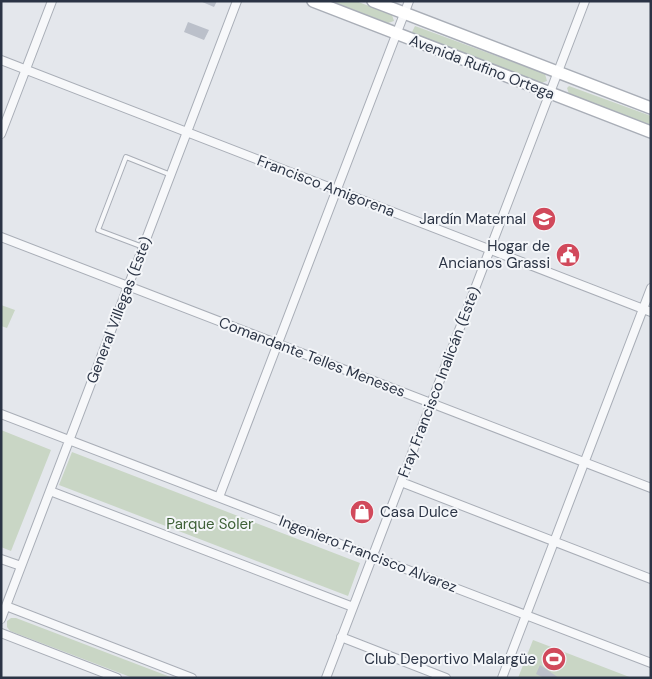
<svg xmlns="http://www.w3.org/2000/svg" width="652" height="679" font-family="'DM Sans',sans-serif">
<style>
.green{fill:#c9d6c5}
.building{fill:#bbc0ca}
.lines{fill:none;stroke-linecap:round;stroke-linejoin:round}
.service-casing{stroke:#a9aeb7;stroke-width:6}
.minor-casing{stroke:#a9aeb7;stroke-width:10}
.secondary-casing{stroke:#a9aeb7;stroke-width:14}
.service{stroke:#f7f8fa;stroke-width:4}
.minor{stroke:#f7f8fa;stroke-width:8}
.secondary{stroke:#fff;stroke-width:11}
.labels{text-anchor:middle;stroke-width:4;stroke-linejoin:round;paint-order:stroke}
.street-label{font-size:15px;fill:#2b3445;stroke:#f4f6f9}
.poi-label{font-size:15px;fill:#2b3445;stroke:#f4f6f9;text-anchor:end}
.park-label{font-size:15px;fill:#3f6138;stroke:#f4f6f9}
</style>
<rect width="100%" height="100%" fill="#e4e7ec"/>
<path class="green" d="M331,1H356L392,15L394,21L388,23Z
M415,26L545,74L547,81L541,83L415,34L412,32Z
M569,86L651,116V126L569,94L567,88Z
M1,305L15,310L7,328L1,326Z
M1,430L51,450L11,551L1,547Z
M72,452L360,563L348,596L59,485Z
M11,618H16L173,678H133L10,631L7,627V621Z
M533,640L632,678H518Z"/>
<path class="building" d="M200,1H217L214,7Z
M188,22L209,30L204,40L184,32Z
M540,665L559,678H544L536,674Z"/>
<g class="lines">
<g class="service-casing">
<path id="service" d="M143,247L98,230L126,157L171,175"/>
</g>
<g class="minor-casing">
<path id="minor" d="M1,60L651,312
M1,134L52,1
M1,237L651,488
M1,414L651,663
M401,482L651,579
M50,491L353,607
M219,497L409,1
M1,559L21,566
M6,606L192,678
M1,619L237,1
M1,633L117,678
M341,637L446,678
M326,678L585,1
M502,678L651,288"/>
</g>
<g class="secondary-casing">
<path id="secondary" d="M313,1L651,132
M373,1L651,108"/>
</g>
<use href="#service" class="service"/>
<use href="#minor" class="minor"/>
<use href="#secondary" class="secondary"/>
</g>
<defs>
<g id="school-disc" transform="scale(1.25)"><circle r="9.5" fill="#d1495b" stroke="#f4f6f9"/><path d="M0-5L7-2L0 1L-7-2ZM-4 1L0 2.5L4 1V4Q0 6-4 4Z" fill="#fff"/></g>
<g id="civic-disc" transform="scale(1.25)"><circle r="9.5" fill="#d1495b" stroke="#f4f6f9"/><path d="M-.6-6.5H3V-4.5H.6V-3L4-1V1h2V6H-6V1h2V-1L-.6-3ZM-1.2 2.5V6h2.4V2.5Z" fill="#fff"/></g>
<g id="shop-disc" transform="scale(1.25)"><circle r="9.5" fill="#d1495b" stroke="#f4f6f9"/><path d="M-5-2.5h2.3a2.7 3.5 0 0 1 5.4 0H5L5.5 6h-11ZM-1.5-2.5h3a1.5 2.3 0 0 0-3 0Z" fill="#fff"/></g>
<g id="stadium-disc" transform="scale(1.25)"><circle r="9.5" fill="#d1495b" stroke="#f4f6f9"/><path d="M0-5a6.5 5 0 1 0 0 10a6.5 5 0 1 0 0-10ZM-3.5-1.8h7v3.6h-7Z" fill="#fff"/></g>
</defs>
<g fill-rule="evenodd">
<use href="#school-disc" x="544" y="219"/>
<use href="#civic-disc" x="568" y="255"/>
<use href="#shop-disc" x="362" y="512"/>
<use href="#stadium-disc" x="554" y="659"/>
</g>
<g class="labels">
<g class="street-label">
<text transform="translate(482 67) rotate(21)" y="5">Avenida Rufino Ortega</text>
<text transform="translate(326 186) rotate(21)" y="5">Francisco Amigorena</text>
<text transform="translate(119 310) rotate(-69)" y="5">General Villegas (Este)</text>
<text transform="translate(312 357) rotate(21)" y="5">Comandante Telles Meneses</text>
<text transform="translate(439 382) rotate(-69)" y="5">Fray Francisco Inalicán (Este)</text>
<text transform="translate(368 554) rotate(21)" y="5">Ingeniero Francisco Alvarez</text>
</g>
<g class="poi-label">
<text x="526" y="224">Jardín Maternal</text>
<text x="550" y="251">Hogar de<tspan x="550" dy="17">Ancianos Grassi</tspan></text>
<text x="380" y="517" text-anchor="start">Casa Dulce</text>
<text x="536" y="664">Club Deportivo Malargüe</text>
</g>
<g class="park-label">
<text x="210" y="529">Parque Soler</text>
</g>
</g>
<rect width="652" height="679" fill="none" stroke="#2b3445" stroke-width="5"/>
</svg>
